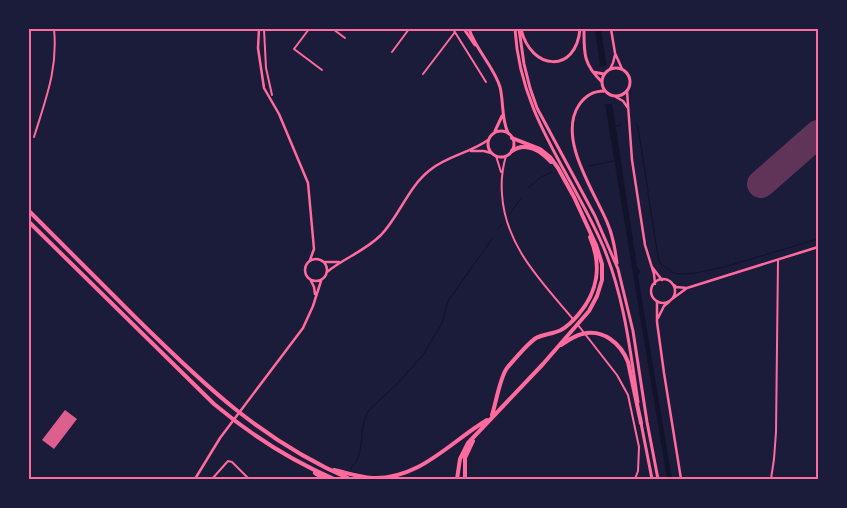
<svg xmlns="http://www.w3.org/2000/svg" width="847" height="508" font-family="'Playfair Display',serif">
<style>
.water{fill:#12122b}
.pier{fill:#1b1b3a}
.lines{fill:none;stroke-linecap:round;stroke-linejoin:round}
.stream{stroke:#12122b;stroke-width:1}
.runway{stroke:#603358;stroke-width:28}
.building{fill:#dd5f8e}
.minor{stroke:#ff6b9d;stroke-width:2}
.tertiary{stroke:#ff6b9d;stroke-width:2.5}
.secondary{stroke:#ff6b9d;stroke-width:2.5}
.primary{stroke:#ff6b9d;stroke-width:3}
.trunk{stroke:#ff6b9d;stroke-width:3}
.motorway{stroke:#ff6b9d;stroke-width:4}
.neatline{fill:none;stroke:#ff6b9d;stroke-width:2}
</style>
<rect width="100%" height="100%" fill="#1b1b3a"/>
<path class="water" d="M595,29H601L637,267L640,271L638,276L672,479H667L605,104Z"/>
<path class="pier" d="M609,65L615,103L603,105L597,67Z"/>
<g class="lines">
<path class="stream" d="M636,124L638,127L658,257L661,264L674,273L682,274L695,273L724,267L818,239
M615,126L621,125
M588,166L614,161
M528,188L541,177L552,172
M509,215L521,198
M499,228L502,224
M351,468C367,453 357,428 369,410L398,383L423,355L442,323L448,301L492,239"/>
<path class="runway" d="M761,184L818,134"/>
</g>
<path class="building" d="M65,410L77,419L54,449L42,440Z"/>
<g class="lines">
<path class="minor" d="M264,29L266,68L272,95
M309,29L294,49L322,70
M333,29L345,38
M453,29L486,82
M392,52L409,29
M423,74L455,32
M34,137C46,98 58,69 54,29
M496,156L501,172
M506,156C502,169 501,181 502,194C505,246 542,282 573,319
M578,325L617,375L628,395L639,447L638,471L635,479
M212,479L228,461L232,462L249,479
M771,479L774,459L776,432L778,260"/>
<path class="tertiary" d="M657,301V322L664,373L681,479
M658,318L664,306L669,302"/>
<path class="secondary" d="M259,29L258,48L264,88L279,114L308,183L314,249L310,260
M611,29L615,53L622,69
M610,69L613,63L615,55
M627,91L632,160L645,245L654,274L655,284
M616,97L623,101L628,108
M471,151H484L491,153
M305 270a11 11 0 1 1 22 0a11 11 0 1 1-22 0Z
M325,262H339
M652,267L662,280
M327,272C344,258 365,251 381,235C400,215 408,187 430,170C447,156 470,153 488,140
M651 291a12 12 0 1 1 24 0a12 12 0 1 1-24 0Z
M311,281L314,287L315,294
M674,285L676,287L687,288
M672,299L687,288L818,247
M195,479L220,438L303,328L313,306L321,281"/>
<path class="primary" d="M469,29C476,50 494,67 500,87C504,103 501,118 508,133
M584,29C584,53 583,64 602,82
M602 82a14 14 0 1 1 28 0a14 14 0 1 1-28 0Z
M593,72L604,74
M488 144a13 13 0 1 1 26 0a13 13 0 1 1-26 0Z
M495,131L502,116"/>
<path class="trunk" d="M464,29L475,45
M515,29C520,115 570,170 603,246C624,296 630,349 638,402
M519,29L524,64L530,88L537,108L595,216L618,269L633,331L647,422L658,479
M521,29C531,71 576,74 580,29
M604,91C593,91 585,96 579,105C557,138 594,191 607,222C613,235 615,249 617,263
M641,423L652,479"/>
<path class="motorway" d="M512,151C526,141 541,151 551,162
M29,211C65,247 100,282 136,318C203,384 262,441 350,479
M29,222L214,404C251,435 290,460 334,479
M561,345C567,341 574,336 582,334C603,328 621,344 628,362L641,423
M492,415C496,403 500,377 507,368C514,360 527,344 536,338C544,334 553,334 561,330C568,326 573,321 578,315C598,292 602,265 590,237
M334,470C347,473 359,477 372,478C419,480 450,442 487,420
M315,473L324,479
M457,479L460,459L468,443L543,364L589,311L597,296L602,280V264L596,245L574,197L558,168L550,157L540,149L512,138
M465,479V458L473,441"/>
</g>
<rect width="847" height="508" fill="none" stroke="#1b1b3a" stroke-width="60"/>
<rect x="30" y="30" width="787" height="448" class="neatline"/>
</svg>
